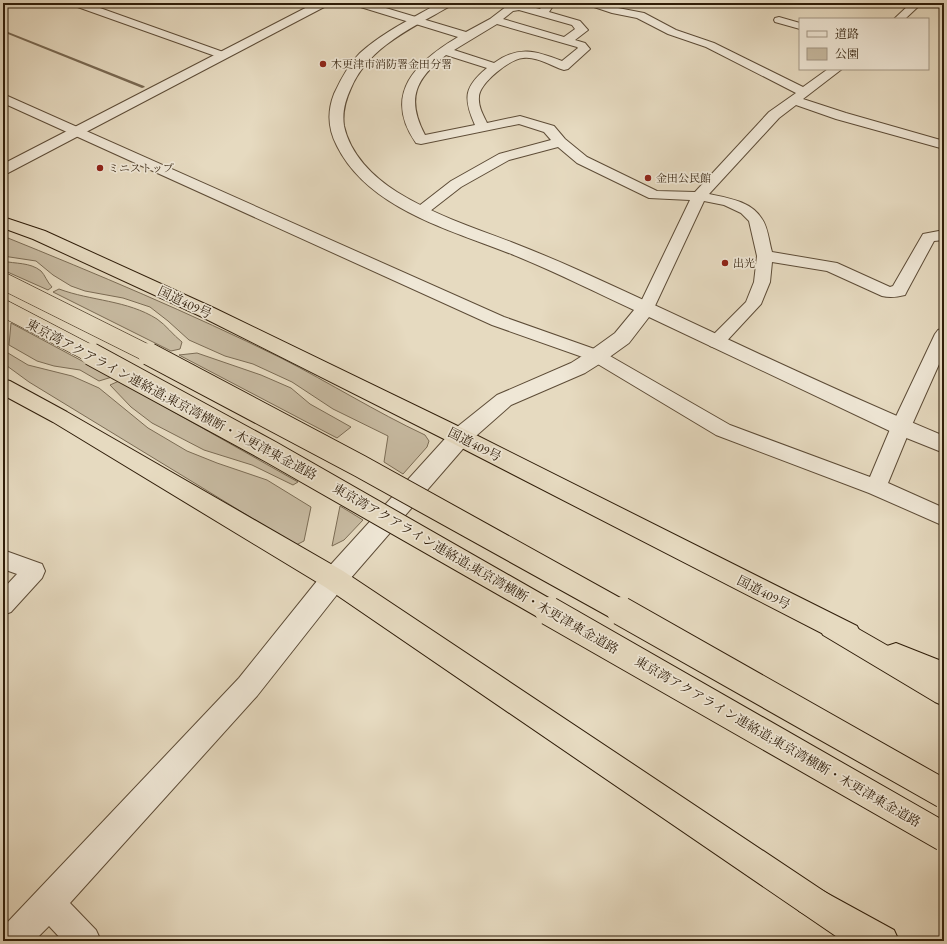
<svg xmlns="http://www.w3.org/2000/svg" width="947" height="944" font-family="'EB Garamond','Noto Serif JP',serif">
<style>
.green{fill:#c7baa1;stroke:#7b6c55}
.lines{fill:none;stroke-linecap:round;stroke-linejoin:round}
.stream{fill:#786852;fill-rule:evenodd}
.minor-casing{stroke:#5d4c37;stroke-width:2}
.tertiary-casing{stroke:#5d4c37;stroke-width:2}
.trunk-casing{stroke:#2f1d09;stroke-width:2}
.motorway-casing{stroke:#2f1d09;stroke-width:2}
.minor{fill:#efe7d6;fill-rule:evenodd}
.tertiary{fill:#efe7d6;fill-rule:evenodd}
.trunk{fill:#e6dac0;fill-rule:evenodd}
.motorway{fill:#e6dac0;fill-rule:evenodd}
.motorway-bridge-far2-casing{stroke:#2f1d09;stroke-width:18;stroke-linecap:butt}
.motorway-bridge-far1-casing{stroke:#2f1d09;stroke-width:24;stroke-linecap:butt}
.motorway-bridge-casing{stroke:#2f1d09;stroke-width:30;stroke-linecap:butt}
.motorway-bridge-far2{stroke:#e6dac0;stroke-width:17}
.motorway-bridge-far1{stroke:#e6dac0;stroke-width:22}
.motorway-bridge{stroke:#e6dac0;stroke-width:28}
.poi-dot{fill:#8f2418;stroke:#efe7d6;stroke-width:1.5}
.labels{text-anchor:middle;stroke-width:3.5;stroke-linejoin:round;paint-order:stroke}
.far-poi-label{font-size:11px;fill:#2f1d09;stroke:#efe7d6;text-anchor:start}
.street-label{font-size:13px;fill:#2f1d09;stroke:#efe7d6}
</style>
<rect width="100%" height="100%" fill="#e6dac0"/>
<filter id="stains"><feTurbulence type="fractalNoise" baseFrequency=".005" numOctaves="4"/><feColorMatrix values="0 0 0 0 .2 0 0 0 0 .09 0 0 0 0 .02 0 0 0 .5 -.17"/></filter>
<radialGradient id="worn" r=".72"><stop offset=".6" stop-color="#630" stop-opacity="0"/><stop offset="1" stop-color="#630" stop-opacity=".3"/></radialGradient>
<path class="green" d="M3,236C97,274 190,313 281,358C330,383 376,412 425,435L429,441L427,447L403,474L384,462L388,436L333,409L292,382L253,364L225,356L189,340L168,321L150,307L123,298L85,291L71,286L53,275L36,261L3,256Z
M3,261C15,264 30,262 41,271C45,275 47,282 52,287L48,290L3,270Z
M59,289C91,301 127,300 157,319C166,325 173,335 182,342L180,349L171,351L53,292Z
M11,323L112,377L99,381L80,370L54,366L37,361L9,345Z
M3,350L28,365L72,376L99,388L148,428L187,451L217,463L267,480L311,507L304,541L296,545L29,382L3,363Z
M197,353L261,375L291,388L310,404L351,427L337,438L179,355Z
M119,381L298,482L293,485L252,465L204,450L152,423L131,407L110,385Z
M340,506L363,520L344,540L332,546Z"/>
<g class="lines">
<path class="stream" d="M3,30L144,86L145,87L142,88L3,32Z"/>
<g class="minor-casing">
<path id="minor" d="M71,3H86L226,53L228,55L226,57H218L72,5Z
M353,3H369L466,32L490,19L507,6L519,4L540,9L545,3H555L549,12L580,21L588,30L575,40L585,43L590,49L568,69L564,70C551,66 537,56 523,58C510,59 479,83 479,97C478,106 483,115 487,123L520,116L554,126L565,139L587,157L657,191L695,192L769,112L796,93L706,47L668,34L637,18L612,13L588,5L587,3H603L618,8L644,13L676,30L714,43L803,87L828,69H842L803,99L846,113L944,141V149L836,119L796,105L779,118L709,194C728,198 751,201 762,219C768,227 769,242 772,252L837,263L890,287L893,286L923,234L944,230V240L934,241L907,291L905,295C897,297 890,298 882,296L827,271L772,262L770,282L761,304L722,346L716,348L710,346L707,342L710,338L746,302L754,282L757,256L749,221L741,213L724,205L704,201L654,308L652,312L646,314L640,312L638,308L690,200L649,198L577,163L558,147L509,160L461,187L425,215L420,216L415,215L413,212L415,209L451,181L499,154L551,140L544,132L519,124L421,144L416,143C382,94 416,62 458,37L354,5ZM519,10L572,25L575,29L564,37L503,19L513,11ZM497,24L577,47L578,48L562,61C536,51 519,45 494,63L454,50ZM446,55L487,68C464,87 463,98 475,125L425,135C406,99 415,79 446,55Z
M911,3H922L905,19H894Z
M779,17L800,23V29L775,22L774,20L775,18Z
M3,94L504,317L603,352L730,425L870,477L891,427L935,334L938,330L944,328V353L911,427L888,483L944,508V526L869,493L716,435L591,360L492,325L3,103Z
M3,550L42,564L45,571L42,578L11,612L3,615V589L17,574L3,569Z"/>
</g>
<g class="tertiary-casing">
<path id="tertiary" d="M315,3H330L328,5L8,173L3,175V164Z
M439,3H454L452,5C414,27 369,46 351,88C345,101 342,112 344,126C350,154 373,177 397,192C432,214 472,227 511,242C534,251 556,260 578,270C700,325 820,385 944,436V453L894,433L649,317L629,343L604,361L585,373L511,405L468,443L343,587L257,696L70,903L96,930L101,941H63L49,926L34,941H3V927L239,678L325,571L452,431L497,395L571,363L590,351L615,333L634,310C597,293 560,274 521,258C459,232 370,212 337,146C328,129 327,112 334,94C341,79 349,64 360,53C383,32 413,18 439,3Z"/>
</g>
<g class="trunk-casing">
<path id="trunk" d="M3,217L45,231L214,308L468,431L857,626L861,634L857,642L848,646L839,642L452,443L200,316L33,239L3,228Z
M3,379L10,381L67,412L343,571L882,930L887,941H843L325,587L53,422L3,395Z
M896,643L944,662V688L887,664L883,655L887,646Z"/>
</g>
<g class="motorway-casing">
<path id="motorway" d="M832,615L841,619L944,678V706L935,702L823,635L819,627L823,619Z
M810,884L894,930L899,941H852L799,911L794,900L799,889Z"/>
</g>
<use href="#minor" class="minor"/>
<use href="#tertiary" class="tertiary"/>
<use href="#trunk" class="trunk"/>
<use href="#motorway" class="motorway"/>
<g class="motorway-bridge-far2-casing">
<path id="motorway-bridge-far2" d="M3,281L151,355
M3,308L93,355"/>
</g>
<g class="motorway-bridge-far1-casing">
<path id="motorway-bridge-far1" d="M91,354L271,452L551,612
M149,354L360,466L623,612"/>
</g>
<g class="motorway-bridge-casing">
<path id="motorway-bridge" d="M549,611L944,837
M621,611L944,794"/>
</g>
<use href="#motorway-bridge-far2" class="motorway-bridge-far2"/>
<use href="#motorway-bridge-far1" class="motorway-bridge-far1"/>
<use href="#motorway-bridge" class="motorway-bridge"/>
</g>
<g class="poi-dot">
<circle cx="323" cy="64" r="4"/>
<circle cx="100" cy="168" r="4"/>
<circle cx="648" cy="178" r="4"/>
<circle cx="725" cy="263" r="4"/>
</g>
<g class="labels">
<g class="far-poi-label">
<text x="331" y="68">木更津市消防署金田分署</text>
<text x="108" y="172">ミニストップ</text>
<text x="656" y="182">金田公民館</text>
<text x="733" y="267">出光</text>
</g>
<g class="street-label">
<text transform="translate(185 302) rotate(25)" y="5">国道409号</text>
<text transform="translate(172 399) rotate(28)" y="5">東京湾アクアライン連絡道;東京湾横断・木更津東金道路</text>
<text transform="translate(475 444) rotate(27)" y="5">国道409号</text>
<text transform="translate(476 568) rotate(30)" y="5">東京湾アクアライン連絡道;東京湾横断・木更津東金道路</text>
<text transform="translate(764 592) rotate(27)" y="5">国道409号</text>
<text transform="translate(778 741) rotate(30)" y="5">東京湾アクアライン連絡道;東京湾横断・木更津東金道路</text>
</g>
</g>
<rect width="947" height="944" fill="none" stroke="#e6dac0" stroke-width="16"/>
<rect x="4" y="4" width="939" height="936" fill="none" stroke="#2f1d09" stroke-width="2"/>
<rect x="8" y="8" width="931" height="928" fill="none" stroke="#2f1d09"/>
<rect x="799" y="18" width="130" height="52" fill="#efe7d6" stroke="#a29684"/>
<rect x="807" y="31" width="20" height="6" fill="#efe7d6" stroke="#a29684"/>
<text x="835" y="38" font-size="12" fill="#2f1d09">道路</text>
<rect x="807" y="48" width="20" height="12" fill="#c7baa1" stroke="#a29684"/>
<text x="835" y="58" font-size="12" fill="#2f1d09">公園</text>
<rect width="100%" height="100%" filter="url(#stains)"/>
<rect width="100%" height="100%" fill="url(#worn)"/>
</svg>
